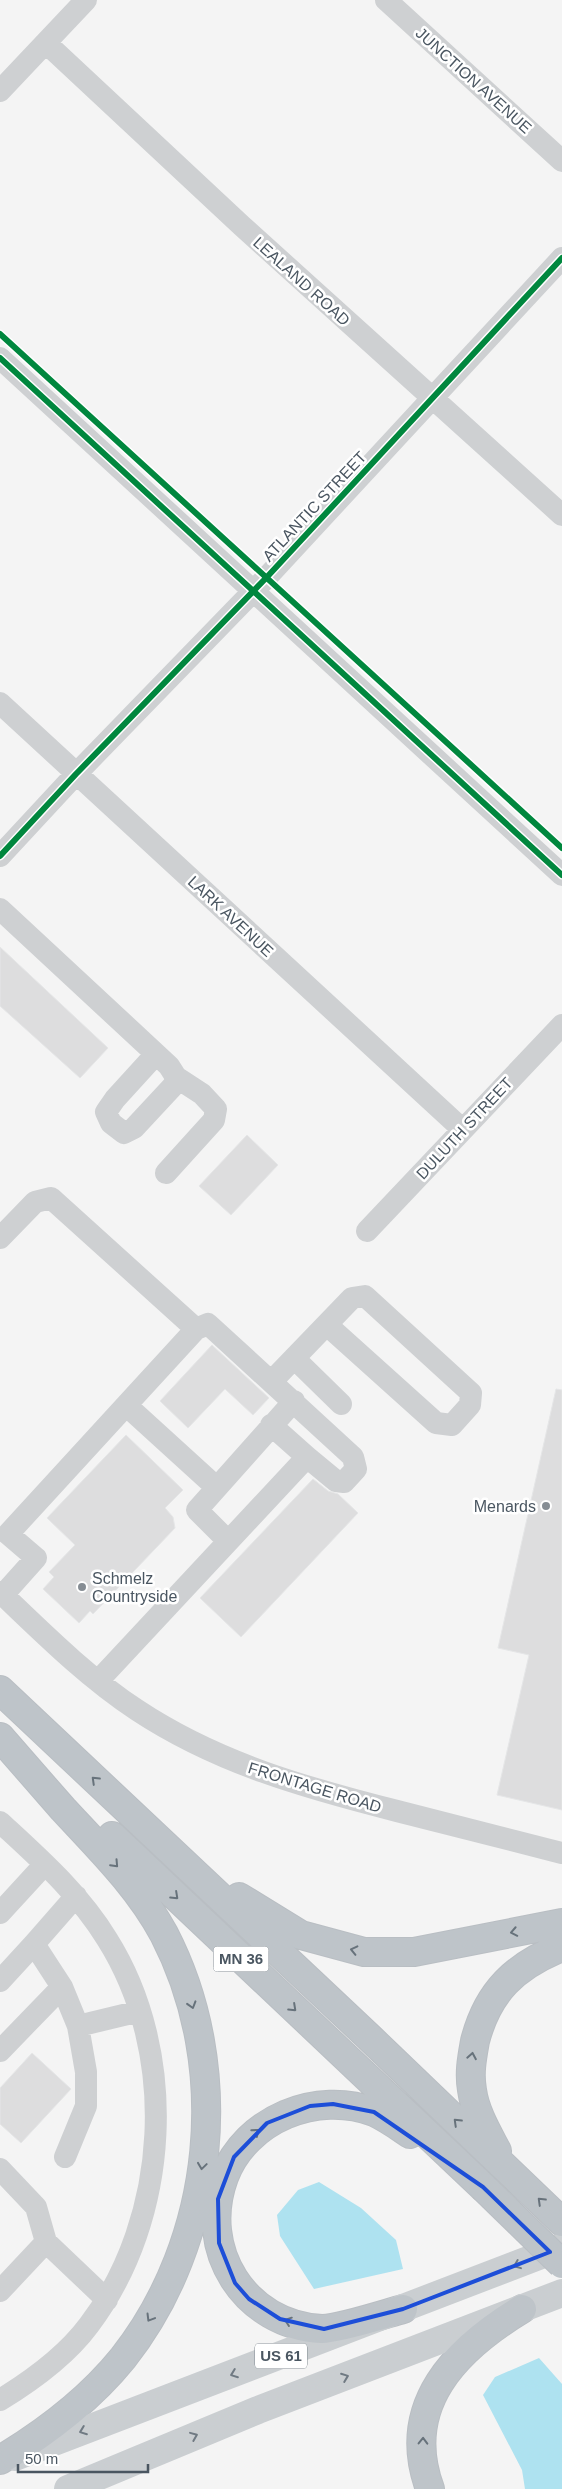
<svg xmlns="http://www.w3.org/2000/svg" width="562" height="2489" font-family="Arial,sans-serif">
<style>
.water{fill:#aee2f0}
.building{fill:#ddddde;stroke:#e5e6e7}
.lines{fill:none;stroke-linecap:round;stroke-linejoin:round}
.highway-casing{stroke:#b9bec3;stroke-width:30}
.minor{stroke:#ced0d2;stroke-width:22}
.major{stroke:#caced1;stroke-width:28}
.highway{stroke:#bec4c9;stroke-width:28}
.highway-bridge-casing{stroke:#b9bec3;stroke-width:30;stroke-linecap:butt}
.highway-bridge{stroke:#bec4c9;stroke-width:28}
.cycleway-casing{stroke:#fff;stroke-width:9}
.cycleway{stroke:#00873e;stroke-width:6}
.oneway{stroke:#67727b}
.oneway2{stroke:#707a83}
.marked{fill:none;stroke:#1d4ed8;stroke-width:4;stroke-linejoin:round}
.poi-dot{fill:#868d94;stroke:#fff;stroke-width:2}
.labels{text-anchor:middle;stroke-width:5;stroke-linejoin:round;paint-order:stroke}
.shield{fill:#fff;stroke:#808990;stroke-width:1}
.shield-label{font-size:15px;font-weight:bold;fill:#4a5661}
.street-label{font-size:16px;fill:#4a5661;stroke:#fff}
.poi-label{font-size:16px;fill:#4a5661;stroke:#fff;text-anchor:end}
</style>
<rect width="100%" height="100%" fill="#f4f4f4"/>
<path class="water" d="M319,2182L361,2208L396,2240L403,2269L314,2289L280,2236L277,2215L298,2190Z
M539,2358L562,2384V2489H525L522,2470L483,2395L495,2377Z"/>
<path class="building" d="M0,947L108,1048L80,1078L0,1006Z
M247,1135L278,1165L231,1215L199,1186Z
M212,1345L269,1398L253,1415L225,1389L188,1428L160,1401Z
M556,1389L562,1390V1810L497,1795L529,1655L498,1648Z
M126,1435L183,1490L165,1508L173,1517L175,1528L93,1614L90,1611L79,1623L43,1589L54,1577L49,1572L75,1545L47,1518Z
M313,1479L328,1491L338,1494L358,1513L241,1637L200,1598Z
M32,2053L71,2089L21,2143L0,2124V2088Z"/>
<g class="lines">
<g class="highway-casing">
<path id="highway" d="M0,1690L371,2039L562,2222
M0,1737C21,1761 42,1785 63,1809C100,1849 138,1886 164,1934C233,2067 216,2240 123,2358C89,2400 47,2432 0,2460
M112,1836L483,2187
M239,1897L301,1935L364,1952H414L562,1923
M497,2151C487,2132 475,2112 472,2090C469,2073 472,2058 475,2041C488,1991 515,1966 562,1947
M403,2309C385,2314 339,2329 322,2329C245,2325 197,2250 224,2177C246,2119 317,2090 374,2112C387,2118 398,2126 410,2134
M430,2489C399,2405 456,2349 522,2309"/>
</g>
<path class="minor" d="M386,0L562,161
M46,43L242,226L562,515
M0,91L86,0
M0,358L562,875
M0,703L462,1129
M0,856L76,774L267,577L562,258
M0,909L169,1066L176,1077L174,1085L134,1128L124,1133L111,1123L106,1112L115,1099L156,1054
M166,1173L214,1120L216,1109L202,1094L176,1077
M367,1231L562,1025
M0,1238L35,1202L51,1198L196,1329
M294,1358L341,1404
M272,1381L352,1298L365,1296L471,1393L470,1405L452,1425L436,1423L327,1325
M127,1406L216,1487
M271,1425L307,1457
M227,1540L197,1510L294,1401
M0,1592C44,1634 87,1677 137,1710C217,1763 306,1788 397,1811C452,1825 507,1839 562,1853
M3,1595L36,1558L8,1534L196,1329L208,1324L353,1457L356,1469L344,1482L336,1481L307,1457L98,1681
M0,1822C39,1858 79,1893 107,1939C179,2053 170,2218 89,2325C66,2356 33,2380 0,2400
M76,1896L34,1944L62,1987L78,2026L140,2011
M0,1913L45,1864
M0,1981L34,1944
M0,2051L62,1987
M65,2157L86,2106V2072L78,2026
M0,2169L36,2207L46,2242L0,2291
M46,2242L107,2300"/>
<path class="major" d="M15,2457L562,2247
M68,2489L258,2410L562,2293"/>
<use href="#highway" class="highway"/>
<g class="highway-bridge-casing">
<path id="highway-bridge" d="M483,2187L562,2264"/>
</g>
<use href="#highway-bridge" class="highway-bridge"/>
<g class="cycleway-casing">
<path id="cycleway" d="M0,334L562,848
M0,358L562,875
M0,856L76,774L267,577L562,258"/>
</g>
<use href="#cycleway" class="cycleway"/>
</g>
<defs><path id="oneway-chevron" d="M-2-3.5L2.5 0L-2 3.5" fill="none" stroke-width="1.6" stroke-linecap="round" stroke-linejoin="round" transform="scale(1.25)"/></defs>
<g class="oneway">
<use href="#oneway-chevron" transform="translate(95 1780) rotate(-136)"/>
<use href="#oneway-chevron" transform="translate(115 1864) rotate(47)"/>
<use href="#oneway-chevron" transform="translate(175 1896) rotate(43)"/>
<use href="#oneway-chevron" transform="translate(514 1932) rotate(169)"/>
<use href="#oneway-chevron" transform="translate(354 1950) rotate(-167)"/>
<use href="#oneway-chevron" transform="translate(192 2005) rotate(73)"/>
<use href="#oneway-chevron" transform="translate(293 2008) rotate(43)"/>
<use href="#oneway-chevron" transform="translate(472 2056) rotate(-80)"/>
<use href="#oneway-chevron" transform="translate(457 2122) rotate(-136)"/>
<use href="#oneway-chevron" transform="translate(256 2132) rotate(-39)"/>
<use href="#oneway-chevron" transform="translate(202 2166) rotate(98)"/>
<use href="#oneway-chevron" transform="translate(541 2201) rotate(-136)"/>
<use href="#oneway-chevron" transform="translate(150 2318) rotate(121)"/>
<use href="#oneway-chevron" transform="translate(288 2321) rotate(-161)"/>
<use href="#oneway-chevron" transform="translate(423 2441) rotate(-89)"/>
</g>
<g class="oneway2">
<use href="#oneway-chevron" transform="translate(517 2265) rotate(158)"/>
<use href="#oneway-chevron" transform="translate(234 2374) rotate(159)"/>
<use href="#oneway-chevron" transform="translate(345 2377) rotate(-21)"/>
<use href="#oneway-chevron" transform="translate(83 2431) rotate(159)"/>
<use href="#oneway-chevron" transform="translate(194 2436) rotate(-22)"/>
</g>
<path class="marked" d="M333,2104L374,2112L483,2187L550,2252L403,2309L324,2329L280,2319L249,2299L235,2283L219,2243L218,2199L234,2157L267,2123L310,2106Z"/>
<g class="poi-dot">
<circle cx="546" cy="1506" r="5"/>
<circle cx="82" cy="1587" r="5"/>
</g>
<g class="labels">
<g class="shield">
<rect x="213.5" y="1946.5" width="55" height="25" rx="4"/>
<rect x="255" y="2343.5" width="52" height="25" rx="4"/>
</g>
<g class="shield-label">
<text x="241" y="1964">MN 36</text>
<text x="281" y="2361">US 61</text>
</g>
<g class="street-label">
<text transform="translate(474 80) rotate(42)" y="6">JUNCTION AVENUE</text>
<text transform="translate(302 281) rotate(42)" y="6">LEALAND ROAD</text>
<text transform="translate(314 506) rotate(-47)" y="6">ATLANTIC STREET</text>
<text transform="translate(231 916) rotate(43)" y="6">LARK AVENUE</text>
<text transform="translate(464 1128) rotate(-47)" y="6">DULUTH STREET</text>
<text transform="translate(315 1787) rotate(17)" y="6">FRONTAGE ROAD</text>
</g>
<g class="poi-label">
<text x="536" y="1512">Menards</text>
<text x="92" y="1584" text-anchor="start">Schmelz<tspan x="92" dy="18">Countryside</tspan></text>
</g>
</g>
<path d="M18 2464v8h130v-8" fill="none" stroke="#4a5661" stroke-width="2.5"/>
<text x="25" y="2464" font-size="15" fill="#4a5661" stroke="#ffffff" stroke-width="4" paint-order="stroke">50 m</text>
</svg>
